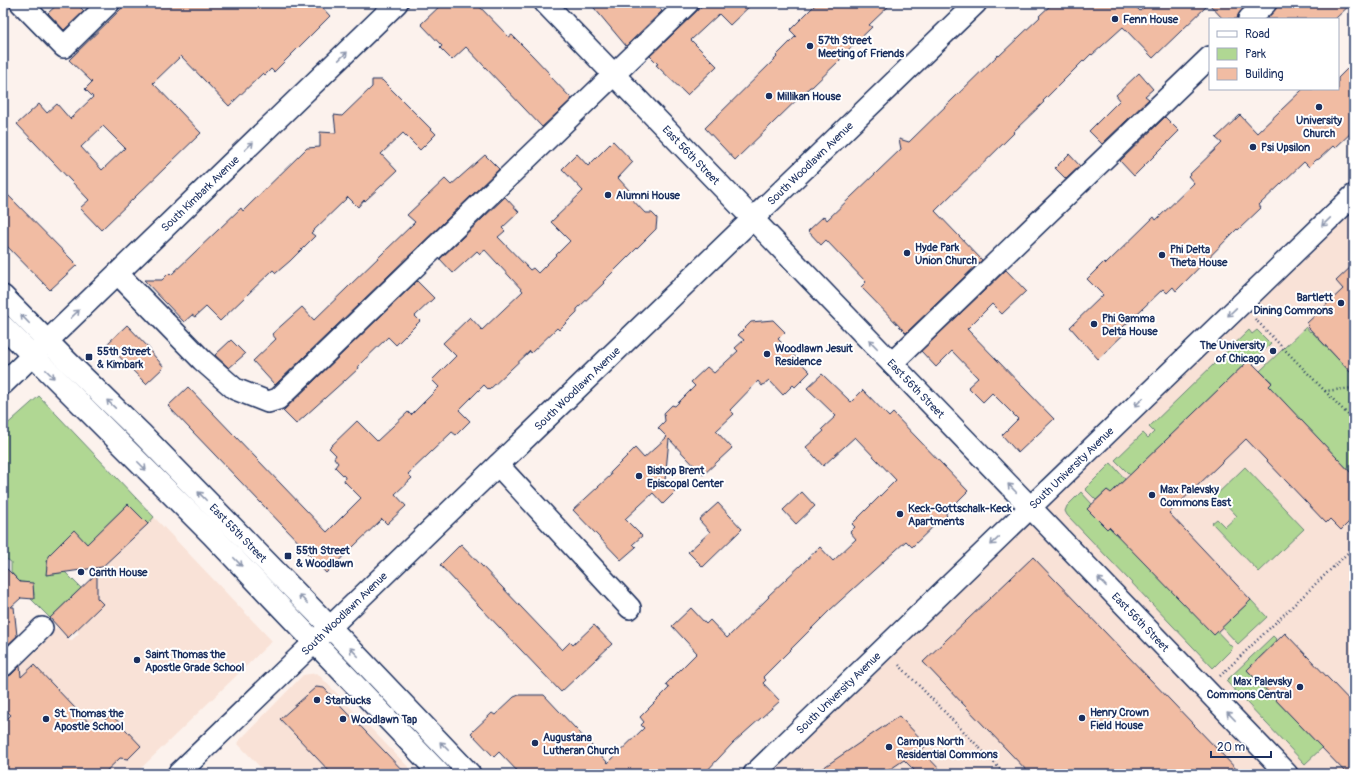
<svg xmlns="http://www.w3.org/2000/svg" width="1357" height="777" font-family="Pangolin,sans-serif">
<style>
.built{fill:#f9e2d7}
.green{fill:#b0d793;stroke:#668378}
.building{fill:#f1bca3;stroke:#1b2f5e;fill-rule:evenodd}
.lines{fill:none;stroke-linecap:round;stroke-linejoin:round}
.minor-casing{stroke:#1b2f5e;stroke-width:24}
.path{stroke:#1b2f5e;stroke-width:2.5;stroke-dasharray:1 3;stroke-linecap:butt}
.minor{stroke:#fff;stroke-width:21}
.oneway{stroke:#8d97ae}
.poi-dot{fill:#1b2f5e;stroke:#fff;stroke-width:1.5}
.labels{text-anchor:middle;stroke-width:4;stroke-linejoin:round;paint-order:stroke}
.poi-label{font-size:11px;font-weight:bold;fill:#1b2f5e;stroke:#fff;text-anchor:start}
.street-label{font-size:11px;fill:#1b2f5e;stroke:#fff}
</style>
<rect width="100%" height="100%" fill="#fcf2ed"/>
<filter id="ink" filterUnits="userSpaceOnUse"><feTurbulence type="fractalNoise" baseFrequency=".025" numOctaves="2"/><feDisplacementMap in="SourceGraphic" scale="8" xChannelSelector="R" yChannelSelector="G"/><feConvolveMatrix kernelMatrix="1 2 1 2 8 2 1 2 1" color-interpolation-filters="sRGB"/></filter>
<g filter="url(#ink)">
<path class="built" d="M1354,195V774H768Z
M154,517L272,641L135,774H3V680L57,627L71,641L79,633L76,630L103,604L97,598V576L95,574Z
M317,673L415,774H267L237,743L303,675Z"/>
<path class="green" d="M1306,327L1310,332L1311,331L1354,376V476L1275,393L1264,391L1272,382L1260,371Z
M1249,330L1252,334L1257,330L1271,344L1252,362L1249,360L1130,475L1115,460L1143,433L1148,438L1154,432L1149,427Z
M39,396L154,517L148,524L128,504L87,544L74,531L49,555L51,557L47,560V568L53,574L60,573L63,570L81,588L50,618L31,599L34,595L33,586L30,583L20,582L11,572V562L8,560L3,559V428Z
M1111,463L1125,479L1115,489L1119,493L1115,497L1107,490L1096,500L1085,489Z
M1245,467L1304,529L1259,572L1212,523L1217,519L1225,527L1237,516L1222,500L1218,503L1213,498Z
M1081,492L1092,504L1087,509L1107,529L1113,523L1233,648L1213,668L1067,515L1065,511L1067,506Z
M1251,600L1267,617L1238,644L1222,627Z
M1273,636L1277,640L1268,650L1270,653L1267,656L1264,653L1247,670L1322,748L1305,764L1226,681Z"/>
<path class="building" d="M59,3H76L84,11L64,30L48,13Z
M127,3H318L330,16L274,72L271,69L265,75L263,73L229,106L181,56L153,83L201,133L101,230L80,208L89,200L17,124L39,104L47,113L57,104L70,119L93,97L85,89L92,82L69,60ZM103,126L125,148L102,170L81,147Z
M443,3H476L509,37L512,35L532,55L550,74L549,75L572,99L542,127L466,47L452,60L440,48L442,46L421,24Z
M590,3H654L662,11L626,46Z
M705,3H753L730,25L719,14L691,40L717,66L687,95L656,65L658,64L650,56Z
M817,3H892L869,25L872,27L840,58V60L812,87H810L735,160L705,128L777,57L776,56L796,36L790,30Z
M1053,3H1132L1140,11L1149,3H1248L1241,11L1238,15L1237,19H1223L1209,4L1153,58L1123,27L1092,55L1091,54L1083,62V61L1043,101L1044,102L1013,132L1014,133L935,211L982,260L906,333L861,287L866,282L826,240L821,245L808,231L824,216L827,220L901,149L899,139L909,142L998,55L999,56L1040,17L1039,16Z
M1278,3H1352L1335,19H1267L1274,11L1277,7Z
M1354,62V130L1335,148L1333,146L1319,159L1316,160L1309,167L1304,162L1259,205L1261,208L1238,230L1237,229L1176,291L1173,287L1167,293L1163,289L1123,327L1127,331L1098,359L1070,327L1103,295L1087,279L1104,262L1106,264L1154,217L1156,220L1194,183L1188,176L1222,143L1216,138L1240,115L1257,133L1303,89H1338V78Z
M1139,73L1153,89L1145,96L1149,99L1102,144L1089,131L1120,100L1116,95Z
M372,80H382L436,134L420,150L403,133L381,154L397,171L365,201L364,200L358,207L348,197L311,233L315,236L290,261L276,273L273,270L220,321L206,307L195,317L192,315L184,322L144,280H162L169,273L171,275L241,208L243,211L307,148L320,147V132L336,133L334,115L342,116L372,87Z
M1165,117L1179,131L1134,176L1120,161Z
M613,141L633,162L618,178L629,190L628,195L645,213H652L657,218L656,229L603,282L604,283L577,309V312L559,330L557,328L531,353L530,351L489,390L484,385L459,410L470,421L456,435L452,432L408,474L412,478L395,494L406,506L387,524L382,519L326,573L306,552L307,551L168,406L188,387L327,532L361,498L344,481L345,477L335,467L338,463L334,458L336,455L329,448L357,421L377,441L408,412L411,415L439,387L432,380L456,356L443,343L470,317L482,330L523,291L485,250L480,254L477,251L453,273L440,259L505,197L519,212L502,228L505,231L498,237L530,270L533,268L538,273L570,241L551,222L583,191L562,169L577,154L588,166Z
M1069,154L1080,166L1066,179L1055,168Z
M485,155L499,169L275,385L253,361L276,339L272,334L302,307L314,320L415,222L407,215L445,179L451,185Z
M3,190L77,265L50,290L3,242Z
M1354,264V376L1307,326L1308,325L1307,323L1343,289L1336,281Z
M1006,270L1026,291L1002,314L992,304L967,329L1054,419L1018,453L1002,435L1018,419L992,393L983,402L968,387L978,378L952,351L936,367L921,351Z
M417,281L434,298L415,316L420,321L396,345L388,337L358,366L359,368L345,381V380L296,424L283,411Z
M773,320L785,332L778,339L810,372L795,387L793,385L783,395L769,380L762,386L758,381L730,410L734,414L716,431L732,448L703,475L669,439L665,481L675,492L663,504L653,493L625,519L642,536L633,544L636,547L621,560L573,510L611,475L610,473L635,448L644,458L667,437L658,428L665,421L664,413L672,405L675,406L695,386L691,382L707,367L714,373L738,351L735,348L744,340L738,335L751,322Z
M127,325L151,350L150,351L164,367L146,384L107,344Z
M231,340L245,354L229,368L215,355Z
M1249,360L1272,383L1269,386L1354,476V517L1341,530L1330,519L1326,523L1246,439L1169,513L1251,600L1214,635L1109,527L1107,529L1087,509L1107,490L1111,493Z
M822,374L851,402L863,390L889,417L893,413L968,491L946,513L947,519H941L912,547L906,541L830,610L763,677L766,680L763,683L780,701L733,743L704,774H520L499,752L494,757L471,733L492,713L495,715L514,697L519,695H544L608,763L644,728L641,725L644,722L640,717L669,688L666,684L697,653L672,626L691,608L706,624L710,620L727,638L769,597L768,596L820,547L833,561L856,539L850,532L855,527L852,524L896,480L855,437L823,466L806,447L824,431L822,429L836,416L807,388Z
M802,492L815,506L796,524L783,510Z
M718,503L742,529L703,567L688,552L710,532L699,520Z
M128,504L148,524L102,567L46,575L48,556L74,530L87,544Z
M461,544L562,650L570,642L573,645L594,625L612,644L561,692L440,565Z
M1033,557L1241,774H1030L923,662Z
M3,565L20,582L33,583L34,599L21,598L11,607H14L17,636L3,649Z
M97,573V598L103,604L68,638L50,618Z
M1285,633L1354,705V774H1347L1247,670Z
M34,665L95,729L111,714L141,746L128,759L120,758L103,774H3V723L11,715L3,707V678L11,675L20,666L21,677Z
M316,687L324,688L406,774H332L280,719Z
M899,716L927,745L921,750L944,774H918L904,760L883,774H814Z"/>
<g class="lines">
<g class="minor-casing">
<g id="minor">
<path d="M21,3L64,47L109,3"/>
<path id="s1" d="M545,3L1287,774"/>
<path d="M1249,19L1266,3"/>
<path d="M118,274L202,360L235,389L268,402L278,399L688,3"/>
<path id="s2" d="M3,296L68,362L142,434L330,627L470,774"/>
<path d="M3,326L211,534L440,774"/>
<path d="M892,363L1210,57"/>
<path id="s3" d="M3,384L397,3"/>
<path d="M498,465L630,608"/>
<path d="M3,666L42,628"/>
<path id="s4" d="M178,774L976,3"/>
<path id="s5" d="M754,774L1354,195"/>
</g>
</g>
<path class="path" d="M1255,319L1325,391L1354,388
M1325,391L1354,421
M899,665L1005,774
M1220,676L1354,547"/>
<use href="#minor" class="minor"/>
</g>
<defs><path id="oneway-shaft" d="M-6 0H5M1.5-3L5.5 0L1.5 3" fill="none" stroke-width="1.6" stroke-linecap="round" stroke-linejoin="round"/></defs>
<g class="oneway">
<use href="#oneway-shaft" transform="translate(343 56) rotate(-44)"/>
<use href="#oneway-shaft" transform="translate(249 146) rotate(-44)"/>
<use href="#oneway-shaft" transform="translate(1326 222) rotate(136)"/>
<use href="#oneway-shaft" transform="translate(1232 312) rotate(136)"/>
<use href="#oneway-shaft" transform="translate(75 314) rotate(-44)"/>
<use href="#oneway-shaft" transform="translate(25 319) rotate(-134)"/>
<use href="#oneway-shaft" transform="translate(873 344) rotate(-134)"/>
<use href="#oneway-shaft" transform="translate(50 374) rotate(45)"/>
<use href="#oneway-shaft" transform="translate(1139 402) rotate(136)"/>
<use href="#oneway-shaft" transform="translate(111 404) rotate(-136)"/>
<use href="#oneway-shaft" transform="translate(142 466) rotate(45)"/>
<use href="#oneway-shaft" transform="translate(1012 488) rotate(-134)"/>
<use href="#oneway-shaft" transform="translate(202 496) rotate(-134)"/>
<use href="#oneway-shaft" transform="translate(995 541) rotate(136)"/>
<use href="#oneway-shaft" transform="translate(238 562) rotate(46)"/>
<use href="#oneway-shaft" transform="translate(1102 582) rotate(-134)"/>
<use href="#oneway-shaft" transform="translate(303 599) rotate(-134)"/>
<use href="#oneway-shaft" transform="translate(354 652) rotate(-134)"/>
<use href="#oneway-shaft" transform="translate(1231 716) rotate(-134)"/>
<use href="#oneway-shaft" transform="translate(444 746) rotate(-134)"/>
</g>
</g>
<g class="poi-dot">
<circle cx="1115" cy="19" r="4"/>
<circle cx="810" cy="46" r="4"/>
<circle cx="769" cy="96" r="4"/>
<circle cx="1319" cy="107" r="4"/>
<circle cx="1253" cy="147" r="4"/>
<circle cx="608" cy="195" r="4"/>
<circle cx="907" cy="253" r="4"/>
<circle cx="1162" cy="255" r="4"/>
<circle cx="1341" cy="303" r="4"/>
<circle cx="1094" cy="324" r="4"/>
<circle cx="1273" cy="351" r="4"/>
<circle cx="767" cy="354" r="4"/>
<rect x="85" y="353" width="8" height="8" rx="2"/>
<circle cx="639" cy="476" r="4"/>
<circle cx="1152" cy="495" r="4"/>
<circle cx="900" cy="514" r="4"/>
<rect x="284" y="552" width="8" height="8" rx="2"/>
<circle cx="81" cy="572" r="4"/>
<circle cx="137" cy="660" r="4"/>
<circle cx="1300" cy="687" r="4"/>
<circle cx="317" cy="700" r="4"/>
<circle cx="1082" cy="718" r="4"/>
<circle cx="46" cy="719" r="4"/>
<circle cx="343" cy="719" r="4"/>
<circle cx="535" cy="743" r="4"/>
<circle cx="889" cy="747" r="4"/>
</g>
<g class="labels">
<g class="poi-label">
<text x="1123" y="23">Fenn House</text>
<text x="818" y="44">57th Street<tspan x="818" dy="13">Meeting of Friends</tspan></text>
<text x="777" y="100">Millikan House</text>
<text x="1319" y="124" text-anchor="middle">University<tspan x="1319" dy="13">Church</tspan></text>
<text x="1261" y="151">Psi Upsilon</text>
<text x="616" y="199">Alumni House</text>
<text x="915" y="251">Hyde Park<tspan x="915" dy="13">Union Church</tspan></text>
<text x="1170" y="253">Phi Delta<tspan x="1170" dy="13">Theta House</tspan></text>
<text x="1333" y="301" text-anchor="end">Bartlett<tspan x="1333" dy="13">Dining Commons</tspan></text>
<text x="1102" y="322">Phi Gamma<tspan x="1102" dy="13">Delta House</tspan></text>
<text x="1265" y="349" text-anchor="end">The University<tspan x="1265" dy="13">of Chicago</tspan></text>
<text x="775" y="352">Woodlawn Jesuit<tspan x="775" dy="13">Residence</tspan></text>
<text x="97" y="355">55th Street<tspan x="97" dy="13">&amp; Kimbark</tspan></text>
<text x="647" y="474">Bishop Brent<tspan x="647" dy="13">Episcopal Center</tspan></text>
<text x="1160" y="493">Max Palevsky<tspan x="1160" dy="13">Commons East</tspan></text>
<text x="908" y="512">Keck-Gottschalk-Keck<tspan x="908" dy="13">Apartments</tspan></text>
<text x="296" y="554">55th Street<tspan x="296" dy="13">&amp; Woodlawn</tspan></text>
<text x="89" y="576">Carith House</text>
<text x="145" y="658">Saint Thomas the<tspan x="145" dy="13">Apostle Grade School</tspan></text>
<text x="1292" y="685" text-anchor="end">Max Palevsky<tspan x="1292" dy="13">Commons Central</tspan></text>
<text x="325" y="704">Starbucks</text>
<text x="1090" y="716">Henry Crown<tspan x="1090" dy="13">Field House</tspan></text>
<text x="54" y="717">St. Thomas the<tspan x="54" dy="13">Apostle School</tspan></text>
<text x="351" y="723">Woodlawn Tap</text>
<text x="543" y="741">Augustana<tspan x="543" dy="13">Lutheran Church</tspan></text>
<text x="897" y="745">Campus North<tspan x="897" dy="13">Residential Commons</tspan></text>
</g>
<g class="street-label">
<text dy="4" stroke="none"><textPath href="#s1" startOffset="211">East 56th Street</textPath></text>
<text dy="4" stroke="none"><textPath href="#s4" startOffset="879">South Woodlawn Avenue</textPath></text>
<text dy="4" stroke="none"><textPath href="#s3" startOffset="274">South Kimbark Avenue</textPath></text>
<text dy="4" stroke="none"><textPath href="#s1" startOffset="535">East 56th Street</textPath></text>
<text dy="4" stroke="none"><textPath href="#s4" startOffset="555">South Woodlawn Avenue</textPath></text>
<text dy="4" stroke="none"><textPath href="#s5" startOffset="441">South University Avenue</textPath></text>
<text dy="4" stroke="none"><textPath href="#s2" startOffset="334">East 55th Street</textPath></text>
<text dy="4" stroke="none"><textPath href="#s4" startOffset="231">South Woodlawn Avenue</textPath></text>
<text dy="4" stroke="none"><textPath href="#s1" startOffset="859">East 56th Street</textPath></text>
<text dy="4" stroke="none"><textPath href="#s5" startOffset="117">South University Avenue</textPath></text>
</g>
</g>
<rect width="1357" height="777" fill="none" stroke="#fff" stroke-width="16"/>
<rect x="8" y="8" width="1341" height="761" fill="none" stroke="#1b2f5e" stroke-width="1.5" filter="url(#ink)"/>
<rect x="1209" y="18" width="130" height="72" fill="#ffffff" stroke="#a4acbf"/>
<rect x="1217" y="31" width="20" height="6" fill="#ffffff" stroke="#a4acbf"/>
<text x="1245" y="38" font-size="12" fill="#1b2f5e">Road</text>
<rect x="1217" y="48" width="20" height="12" fill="#b0d793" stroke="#a4acbf"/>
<text x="1245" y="58" font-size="12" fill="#1b2f5e">Park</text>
<rect x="1217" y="68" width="20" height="12" fill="#f1bca3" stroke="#a4acbf"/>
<text x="1245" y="78" font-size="12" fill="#1b2f5e">Building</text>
<path d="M1211 751v6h60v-6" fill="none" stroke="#1b2f5e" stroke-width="2"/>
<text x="1217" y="751" font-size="12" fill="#1b2f5e" stroke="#ffffff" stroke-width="3" paint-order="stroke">20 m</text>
</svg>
